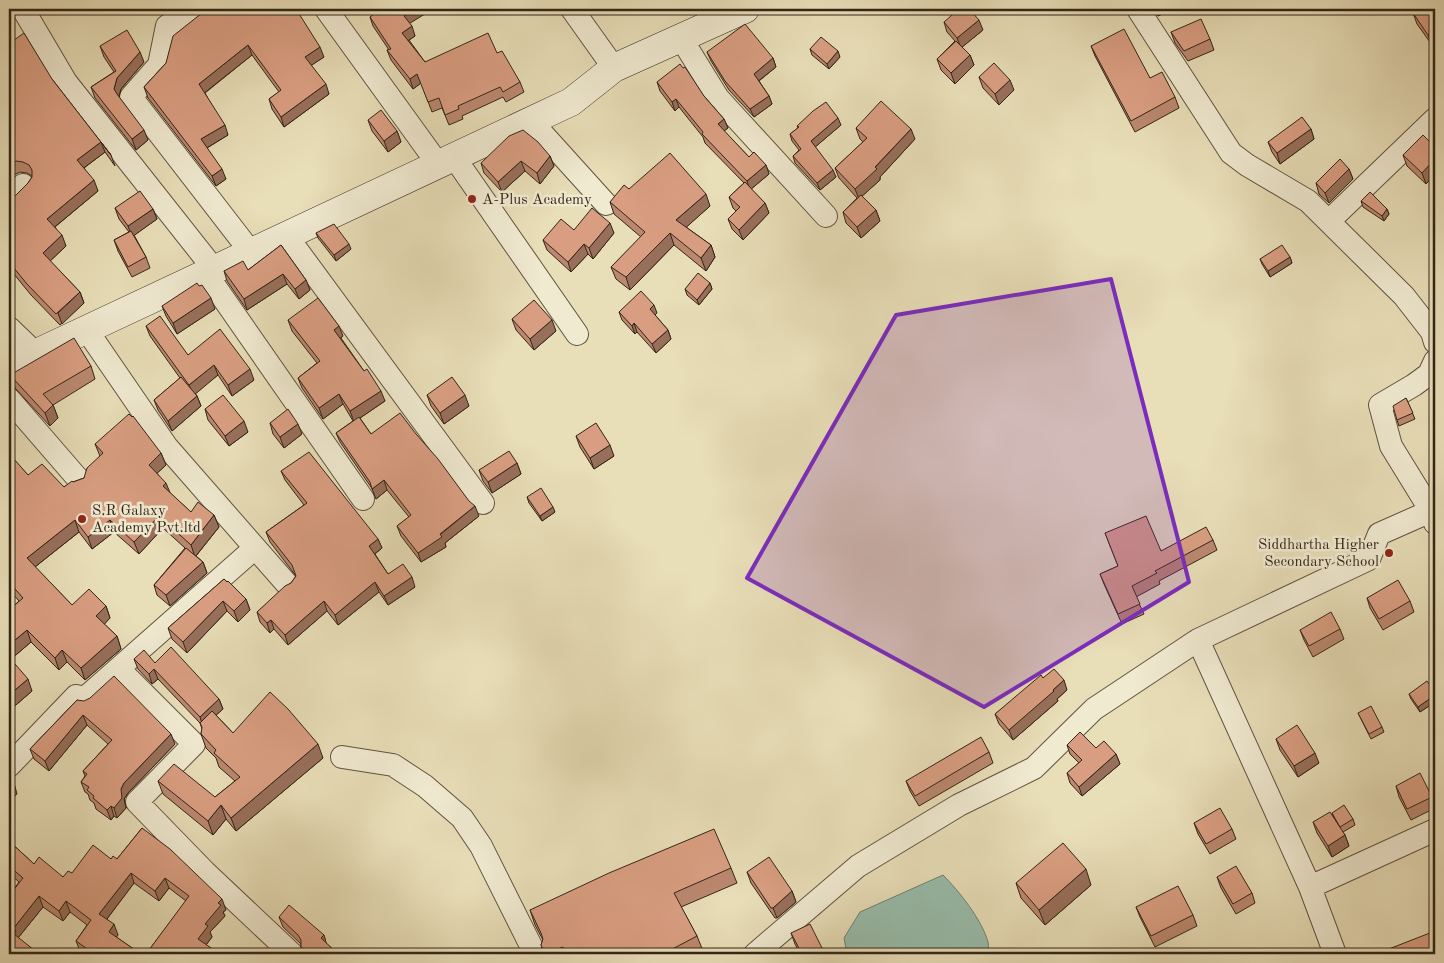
<svg xmlns="http://www.w3.org/2000/svg" width="1444" height="963" font-family="'Old Standard TT',serif">
<style>
.water{fill:#98bcab;stroke:#708070}
.lines{fill:none;stroke-linecap:round;stroke-linejoin:round}
.street-casing{stroke:#605340;stroke-width:24}
.secondary-casing{stroke:#332518;stroke-width:29}
.street{stroke:#f0ead1;stroke-width:22}
.secondary{stroke:#f0ead1;stroke-width:28}
.wall{fill:#bb886f;stroke:#332518}
.shaded-wall{fill:#986f5a;stroke:#332518}
.building{fill:#d99e81;stroke:#332518}
.marked{fill:#7b2cbf;fill-opacity:0.2;stroke:#7b2cbf;stroke-width:4;stroke-linejoin:round}
.poi-dot{fill:#8f2418;stroke:#f0ead1;stroke-width:2}
.labels{text-anchor:middle;stroke-width:5;stroke-linejoin:round;paint-order:stroke}
.poi-label{font-size:15px;fill:#332518;stroke:#f0ead1;text-anchor:start}
</style>
<rect width="100%" height="100%" fill="#e8deb8"/>
<filter id="stains"><feTurbulence type="fractalNoise" baseFrequency=".004" numOctaves="4"/><feColorMatrix values="0 0 0 0 .2 0 0 0 0 .09 0 0 0 0 .02 0 0 0 .5 -.17"/></filter>
<radialGradient id="worn" r=".72"><stop offset=".6" stop-color="#630" stop-opacity="0"/><stop offset="1" stop-color="#630" stop-opacity=".3"/></radialGradient>
<path class="water" d="M943,875C959,891 982,920 988,942C989,946 988,950 988,954H847L844,938L860,912Z"/>
<g class="lines">
<g class="street-casing">
<path id="street" d="M23,9L66,82L213,268
M196,9L167,26L159,65L131,97L250,251
M326,9L438,164
M572,9L614,68
M1138,9L1231,153L1247,165L1308,201L1404,296L1432,332L1435,342
M681,38L718,98L826,216
M531,121L606,204
M454,157L577,334
M9,199L23,185
M1329,221L1435,119
M286,235L483,503
M205,272L363,499
M9,328L35,353
M86,329L167,447L286,583
M1435,361L1429,374L1414,385L1380,405L1391,446L1431,511L1435,523
M9,399L79,480
M1198,640L1310,887
M119,669L194,744L137,802L205,872L292,954
M342,757L393,765L425,786L462,818L481,846L535,954
M9,766L76,696L85,698L255,548
M755,954L858,866L959,805L1034,768L1094,709L1198,640L1369,559L1379,534L1431,511
M1335,954L1310,887L1435,830"/>
</g>
<g class="secondary-casing">
<path id="secondary" d="M9,366L571,102L614,68L745,9"/>
</g>
<use href="#street" class="street"/>
<use href="#secondary" class="secondary"/>
</g>
<path class="wall" d="M207,9L324,57L311,65L329,94L284,127L272,109L269,99L279,92L252,55L205,93L228,135L207,148L226,179L216,186L148,98L144,87L166,63Z
M1153,9H1175L1158,16Z
M1435,9V43L1432,45L1417,24L1413,13Z
M370,17L410,24L415,36L409,40L425,62L497,53L520,82L524,92L506,102L503,97L462,116L463,119L449,125L442,108L432,112L421,83L413,89L391,60L387,50H389L373,26Z
M944,22L983,30L962,47L970,55L974,65L955,84L941,70L937,59L955,41L947,32Z
M1171,32L1210,39L1214,50L1188,61L1175,43Z
M9,42L52,79L111,155L115,166L105,152L84,168L98,191L55,227L66,246L50,261L80,292L84,303L60,325L31,295L9,268V201L14,197L28,183L32,177V176L27,173L20,172L14,175L9,181Z
M100,46L144,62L121,89L119,97L148,140L136,150L95,98L91,87L114,72L104,57Z
M1091,46L1150,78L1175,97L1179,108L1135,132L1095,56Z
M810,49L840,57L829,69L812,55Z
M707,52L773,58L776,67L759,81L769,96L772,104L754,117L729,90L711,61Z
M979,77L1014,90L999,105L983,88Z
M657,82L704,96L724,119L728,128L724,131L749,157L766,165L769,174L751,189L765,203L769,213L743,240L732,229L728,219L736,211L733,208L729,197L744,183L705,143L703,137L679,107L675,111L660,91Z
M368,120L397,131L401,142L388,152L372,131Z
M841,125L815,147L836,177L820,190L795,163L793,156L799,150L792,141L790,134L798,128L797,126Z
M856,128L915,139L880,177V180L862,196L876,210L880,221L861,238L846,223L843,212L857,198L839,178L835,168L863,142L860,139Z
M1311,129L1314,139L1280,164L1272,152L1268,142Z
M1435,147V174L1426,184L1407,166L1403,155Z
M550,156L554,166L540,184L525,171L502,192L484,173L481,163Z
M1349,169L1353,179L1329,203L1319,194L1316,183Z
M629,189L710,206L686,227L711,245L715,257L706,271L674,245L630,290L616,279L611,267L641,237L614,214L610,202Z
M1361,201L1387,209L1389,214L1384,221L1363,207Z
M115,208L153,209L157,219L134,235L146,257L150,268L132,277L118,251L114,240L129,232L119,219Z
M574,230L614,233L593,259L588,254L571,272L547,250L543,240Z
M316,233L351,249L336,261L318,238Z
M281,245L306,280L310,290L299,299L287,284L247,310L227,281L224,271L248,270Z
M1290,257L1292,263L1270,277L1262,264L1260,259Z
M710,283L712,289L699,305L687,295L685,289Z
M162,306L215,309L177,334L166,316Z
M619,312L657,313L655,315L668,330L671,339L656,353L637,332L635,334L622,320Z
M512,319L556,331L534,350L516,330Z
M288,320L343,336L341,338L385,401L360,418L371,434L479,516L445,543L446,547L421,562L401,536L397,526L409,517L387,490L376,499L373,490L340,442L336,433L353,421L343,404L323,419L302,388L298,378L317,363L292,331Z
M146,326L188,355L254,380L232,396L218,375L195,393L197,396L201,406L172,431L158,410L154,400L180,378L150,336Z
M91,366L95,379L53,405L58,418L50,426L15,388L10,375Z
M427,395L469,406L444,424L431,406Z
M1406,398L1415,419L1399,426L1397,420Z
M205,409L248,432L229,446L208,420Z
M270,423L302,434L284,448L273,434Z
M576,436L614,456L594,469L580,447Z
M95,444L161,453L166,465L157,473L170,493L191,512L214,515L219,527L196,556L203,562L207,573L170,606L157,595L154,585L185,548L163,528L139,554L114,532L92,549L79,532L35,567L72,605L106,606L110,618L104,624L117,636L121,649L85,680L67,662L59,670L31,642L11,659L32,691L9,711V610L19,601L9,590V455L28,475L64,487L73,482L84,478L100,456Z
M517,463L521,474L492,493L483,481L479,470Z
M281,471L378,539L382,548L375,554L388,574L415,587L388,605L379,592L338,625L327,611L288,645L274,629L270,633L260,622L257,612L291,583L296,576L270,542L266,532L304,505L285,480Z
M527,497L555,512L542,521L529,503Z
M1105,533L1161,551L1213,540L1217,550L1159,581L1160,584L1136,597L1144,614L1122,624L1104,584L1100,574L1118,566Z
M224,579L246,599L250,610L238,622L227,611L187,653L172,639L168,628Z
M1367,598L1410,601L1414,612L1383,630L1370,608Z
M1340,629L1344,639L1313,657L1304,640L1300,630Z
M134,659L155,663L219,699L223,709L216,715L233,733L323,758L236,831L226,819L213,835L163,794L158,781L215,797L235,781L219,767L216,758L206,748L201,734L202,729L200,723L158,679L152,684L138,669Z
M1043,678L1067,690L1057,699L1058,701L1013,740L999,724L995,714Z
M1435,692V702L1420,712L1411,699L1409,694Z
M77,700L175,744L128,793L124,799L126,808L117,818L114,816L111,820L96,809L94,803L90,800L88,794L85,792L81,782L85,776L83,771L108,744L87,725L49,771L34,759L30,749Z
M1358,713L1382,727L1384,732L1371,739Z
M1276,739L1319,763L1298,777L1280,750Z
M1067,745L1096,748L1116,754L1120,764L1082,796L1070,783L1067,773L1079,763L1070,754Z
M989,752L993,763L919,806L910,791L906,781Z
M1396,786L1432,797L1435,805V808L1411,820L1399,797Z
M1332,813L1353,819L1355,825L1343,832L1345,835L1349,846L1332,857L1317,833L1313,822L1334,818Z
M1194,823L1232,829L1236,839L1210,854L1198,834Z
M142,828L226,910L223,912L225,916L210,932L212,937L206,945L214,950L215,954H146L186,901L169,888L159,901L134,883L107,919L118,935L116,937L141,954H84L80,951L76,941L87,925L70,912L63,921L43,907L18,938L39,954H9V896L19,882L9,873V841L34,864L63,877L111,859H117Z
M731,868L737,883L681,907L697,936L703,951L696,954H544L541,945L543,940L535,925L530,910Z
M747,872L792,891L796,902L777,918H775L751,883Z
M1217,877L1252,893L1255,903L1236,914L1221,888Z
M1016,883L1091,885L1045,925L1021,898Z
M1136,907L1193,915L1197,926L1155,947L1140,917Z
M279,917L324,935L326,943L338,954H303L301,947V944L283,927Z
M791,933L825,954H800L795,944Z"/>
<path class="shaded-wall" d="M414,9H433L407,25L404,16Z
M436,9H446L438,14Z
M979,20L983,30L961,48L957,38Z
M412,26L415,36L406,42L402,33Z
M1431,33L1435,43L1432,45L1428,35Z
M248,45L252,55L203,94L199,84Z
M320,47L324,57L309,67L305,57Z
M838,51L840,57L829,69L827,64Z
M140,52L144,62L121,89L118,99L114,89L117,78Z
M970,55L974,65L955,84L951,73Z
M773,58L776,67L757,82L754,74Z
M417,74L421,83L413,89L410,79Z
M1010,80L1014,90L999,105L995,94Z
M326,84L329,94L284,127L281,117Z
M769,96L772,104L754,117L750,109Z
M676,99L679,107L675,111L672,102Z
M838,118L841,125L814,148L811,141Z
M724,119L728,128L721,133L718,124Z
M225,125L228,135L205,149L201,139Z
M911,129L915,139L880,177V180L859,199L855,189Z
M1311,129L1314,139L1280,164L1277,153Z
M144,130L148,140L136,150L132,139Z
M397,131L401,142L388,152L384,141Z
M101,142L105,152L81,170L77,160Z
M550,156L554,166L540,184L537,173Z
M1435,159V174L1426,184L1422,173Z
M521,161L525,171L502,192L498,182Z
M10,165L14,175L9,181V166Z
M766,165L769,174L750,190L747,181Z
M222,169L226,179L216,186L212,176Z
M1349,169L1353,179L1329,203L1325,193Z
M833,170L836,177L820,190L817,183Z
M94,180L98,191L51,230L47,219Z
M706,194L710,206L681,232L676,220Z
M765,203L769,213L743,240L739,230Z
M153,209L157,219L132,237L128,226Z
M1387,209L1389,214L1384,221L1382,216Z
M876,210L880,221L861,238L857,227Z
M610,223L614,233L593,259L589,248Z
M670,233L674,245L630,290L626,277Z
M62,235L66,246L47,264L43,253Z
M349,244L351,249L336,261L334,255Z
M584,244L588,254L571,272L568,262Z
M711,245L715,257L706,271L701,258Z
M1290,257L1292,263L1270,277L1268,271Z
M283,274L287,284L247,310L244,299Z
M306,280L310,290L299,299L295,289Z
M710,283L712,289L699,305L697,300Z
M80,292L84,303L62,324L58,313Z
M211,298L215,309L177,334L173,323Z
M654,305L657,313L653,317L650,309Z
M552,320L556,331L534,350L530,339Z
M634,323L637,332L635,334L632,326Z
M339,326L343,336L338,340L334,330Z
M668,330L671,339L656,353L652,344Z
M214,365L218,375L193,396L189,385Z
M250,369L254,380L232,396L228,385Z
M381,391L385,401L354,422L350,411Z
M339,394L343,404L323,419L319,408Z
M465,395L469,406L444,424L440,413Z
M197,396L201,406L172,431L168,421Z
M53,405L58,418L50,426L45,413Z
M244,421L248,432L229,446L225,436Z
M298,424L302,434L284,448L280,437Z
M610,445L614,456L594,469L590,458Z
M161,453L166,465L153,477L149,465Z
M517,463L521,474L492,493L488,482Z
M384,480L387,490L376,499L372,489Z
M166,483L171,495L163,486Z
M475,506L479,516L445,543L446,547L421,562L418,553Z
M553,507L555,512L542,521L540,516Z
M214,515L219,527L195,557L191,545Z
M159,516L163,528L139,554L134,542Z
M75,520L79,532L31,570L27,558Z
M110,520L114,532L92,549L88,537Z
M378,539L382,548L373,555L369,546Z
M203,562L207,573L170,606L166,595Z
M412,577L415,587L388,605L384,596Z
M375,582L379,592L338,625L335,615Z
M246,599L250,610L238,622L234,611Z
M223,601L227,611L187,653L183,642Z
M324,601L327,611L288,645L285,635Z
M106,606L110,618L101,628L96,616Z
M271,620L274,629L270,633L267,623Z
M27,630L31,642L9,661V645Z
M117,636L121,649L85,680L81,668Z
M62,650L67,662L59,670L55,658Z
M154,669L158,679L152,684L149,674Z
M28,679L32,691L9,711V695Z
M1064,680L1067,690L1057,699L1058,701L1013,740L1009,730Z
M1435,695V702L1420,712L1418,707Z
M219,699L223,709L203,727L200,717Z
M83,715L87,725L49,771L45,761Z
M171,734L175,744L128,793L124,799L126,808L117,818L114,808L121,789L124,783Z
M318,744L323,758L236,831L231,818Z
M1315,753L1319,763L1298,777L1294,766Z
M1116,754L1120,764L1082,796L1079,787Z
M14,783L17,794L9,802V788Z
M221,805L226,819L213,835L208,821Z
M111,806L114,816L111,820L107,810Z
M1345,835L1349,846L1332,857L1328,846Z
M1086,869L1091,885L1045,925L1039,910Z
M131,873L134,883L103,924L99,914Z
M165,878L169,888L159,901L155,891Z
M792,891L796,902L777,918L773,908Z
M39,896L43,907L18,938V945L13,929Z
M222,899L226,910L223,912L225,916L210,932L212,937L202,950L198,939L205,924L218,903Z
M66,901L70,912L63,921L59,911Z
M114,924L118,935L113,942L109,932Z
M324,935L327,946L321,938Z"/>
<path class="building" d="M207,9H286L289,12L293,9H296L320,47L305,57L326,84L281,117L269,99L281,90L248,45L199,84L225,125L201,139L222,169L212,176L144,87L166,63L173,36Z
M381,9H414L404,16L412,26L402,33L425,62L488,33L497,53L502,51L520,82L503,92L500,87L458,106L459,109L445,115L439,98L428,102L417,74L410,79L387,50L391,49L370,17Z
M959,9H969L979,20L957,38L944,22Z
M1420,9H1435V37L1431,33L1428,35L1413,13Z
M1201,19L1210,39L1184,51L1171,32Z
M745,24L773,58L754,74L769,96L750,109L725,81L707,52Z
M1124,29L1150,78L1162,72L1175,97L1131,121L1091,46Z
M127,30L140,52L117,78L114,89L117,94L144,130L132,139L91,87L116,71L100,46Z
M24,33L52,79L111,155L101,142L77,160L94,180L47,219L62,235L43,253L80,292L56,314L27,284L9,262V201L14,197L28,183L32,177V170L29,165L23,162L16,161L9,166V42L10,43Z
M821,37L838,51L827,64L810,49Z
M956,41L970,55L951,73L937,59Z
M994,63L1010,80L995,94L979,77Z
M680,64L683,68L685,67L704,96L724,119L718,124L749,157L754,152L766,165L747,181L702,134L703,132L676,99L672,102L657,82Z
M881,101L911,129L875,167L877,169L855,189L835,168L867,138L856,128Z
M826,102L838,118L811,141L833,170L817,183L793,156L801,149L790,134L799,127L797,126L813,111Z
M381,110L397,131L384,141L368,120Z
M1302,117L1311,129L1277,153L1268,142Z
M523,130L538,142L550,156L537,173L521,161L498,182L481,163L509,136Z
M1423,135L1435,147V159L1422,173L1403,155Z
M670,153L706,194L676,220L711,245L701,258L670,233L626,277L611,267L645,232L610,202L624,185L629,189Z
M1340,159L1349,169L1325,193L1316,183Z
M745,182L765,203L739,230L728,219L740,207L729,197Z
M140,191L153,209L128,226L115,208Z
M1370,192L1387,209L1382,216L1361,201Z
M861,195L876,210L857,227L843,212Z
M592,208L610,223L589,248L584,244L568,262L543,240L561,219L574,230Z
M334,224L349,244L334,255L316,233Z
M131,231L146,257L128,267L114,240Z
M281,245L306,280L295,289L283,274L244,299L224,271L243,261L248,270Z
M1282,245L1290,257L1268,271L1260,259Z
M698,273L710,283L697,300L685,289Z
M197,283L199,286L202,285L211,298L173,323L162,306Z
M641,291L654,305L650,309L668,330L652,344L634,323L632,326L619,312Z
M318,298L339,326L334,330L364,371L367,369L381,391L350,411L339,394L319,408L298,378L320,361L288,320Z
M534,300L552,320L530,339L512,319Z
M160,316L188,355L220,329L250,369L228,385L214,365L189,385L146,326Z
M74,338L91,366L43,394L53,405L45,413L10,375Z
M181,377L197,396L168,421L154,400Z
M452,377L465,395L440,413L427,395Z
M223,395L244,421L225,436L205,409Z
M1406,398L1413,413L1397,420L1393,406Z
M288,409L298,424L280,437L270,423Z
M400,413L416,434L438,459L469,501L475,506L440,534L442,537L418,553L397,526L411,515L384,480L372,489L370,482L336,433L359,417L371,434Z
M129,414L132,417L133,416L161,453L149,465L166,483L163,486L191,512L198,502L214,515L191,545L159,516L134,542L110,520L88,537L75,520L27,558L72,605L89,589L106,606L96,616L117,636L81,668L62,650L55,658L27,630L9,645V610L23,598L9,582V455L13,460L14,459L28,475L42,464L64,487L72,481L73,482L84,478L87,468L103,453L95,444Z
M596,423L610,445L590,458L576,436Z
M509,451L517,463L488,482L479,470Z
M309,452L378,539L369,546L388,574L403,564L412,577L384,596L375,582L335,615L324,601L285,635L271,620L267,623L257,612L285,586L291,583L296,576L292,565L266,532L307,503L281,471Z
M541,488L553,507L540,516L527,497Z
M1146,516L1161,551L1206,527L1213,540L1155,571L1157,573L1132,586L1140,604L1118,614L1100,574L1118,566L1105,533Z
M186,548L203,562L166,595L154,585Z
M224,579L227,582L228,581L246,599L234,611L223,601L183,642L168,628Z
M1398,580L1410,601L1379,619L1367,598Z
M1331,612L1340,629L1309,646L1300,630Z
M171,647L219,699L200,717L154,669L149,674L134,659L144,650L155,663Z
M9,657L28,679L9,695Z
M1054,669L1064,680L1053,690L1054,691L1009,730L995,714L1041,675L1043,678Z
M114,676L171,734L124,783L121,789L122,798L114,808L111,806L107,810L93,798L94,796L87,790L89,787L81,782L87,774L83,771L112,740L83,715L45,761L30,749L77,700L84,701L90,698Z
M1427,681L1435,692V695L1418,707L1409,694Z
M270,692L288,709L318,744L231,818L221,805L208,821L158,781L174,764L215,797L240,777L214,753L216,750L201,734L202,727L200,723L212,711L233,733Z
M1371,706L1382,727L1369,734L1358,713Z
M1297,725L1315,753L1294,766L1276,739Z
M1080,732L1096,748L1104,741L1116,754L1079,787L1067,773L1082,760L1067,745Z
M981,737L989,752L915,796L906,781Z
M1420,773L1432,797L1407,809L1396,786Z
M9,778L14,783L9,788Z
M1344,805L1353,819L1340,827L1332,813Z
M1220,808L1232,829L1206,844L1194,823Z
M1330,812L1345,835L1328,846L1313,822Z
M142,828L170,849L222,899L218,903L221,905L205,924L208,926L198,939L214,950L211,954H146L189,896L165,878L155,891L131,873L99,914L114,924L109,932L141,954H93V953L76,941L91,920L66,901L59,911L39,896L13,929L16,931L14,934L39,954H12L9,952V896L23,878L9,866V841L34,864L39,857L63,877L68,871L72,873L93,845L111,859L113,856L117,859Z
M714,829L731,868L674,893L697,936L663,954H566L563,947L545,954L541,945L543,939L541,933L530,910L609,873Z
M1063,843L1086,869L1039,910L1016,883Z
M769,857L792,891L773,908H771L747,872Z
M1236,866L1252,893L1233,904L1217,877Z
M1178,886L1193,915L1151,936L1136,907Z
M289,905L324,935L321,938L338,954H309L301,947V940L298,935L279,917Z
M810,924L825,954H802L791,933Z
M1435,931V954H1376Z"/>
<path class="marked" d="M1111,279L1189,582L984,707L747,578L896,315Z"/>
<g class="poi-dot">
<circle cx="472" cy="199" r="5"/>
<circle cx="82" cy="519" r="5"/>
<circle cx="1389" cy="553" r="5"/>
</g>
<g class="labels">
<g class="poi-label">
<text x="482" y="204">A-Plus Academy</text>
<text x="92" y="515">S.R Galaxy<tspan x="92" dy="17">Academy Pvt.ltd</tspan></text>
<text x="1379" y="549" text-anchor="end">Siddhartha Higher<tspan x="1379" dy="17">Secondary School</tspan></text>
</g>
</g>
<rect width="1444" height="963" fill="none" stroke="#e8deb8" stroke-width="30"/>
<rect x="10" y="10" width="1424" height="943" fill="none" stroke="#332518" stroke-width="2.5"/>
<rect x="15" y="15" width="1414" height="933" fill="none" stroke="#332518"/>
<rect width="100%" height="100%" filter="url(#stains)"/>
<rect width="100%" height="100%" fill="url(#worn)"/>
</svg>
